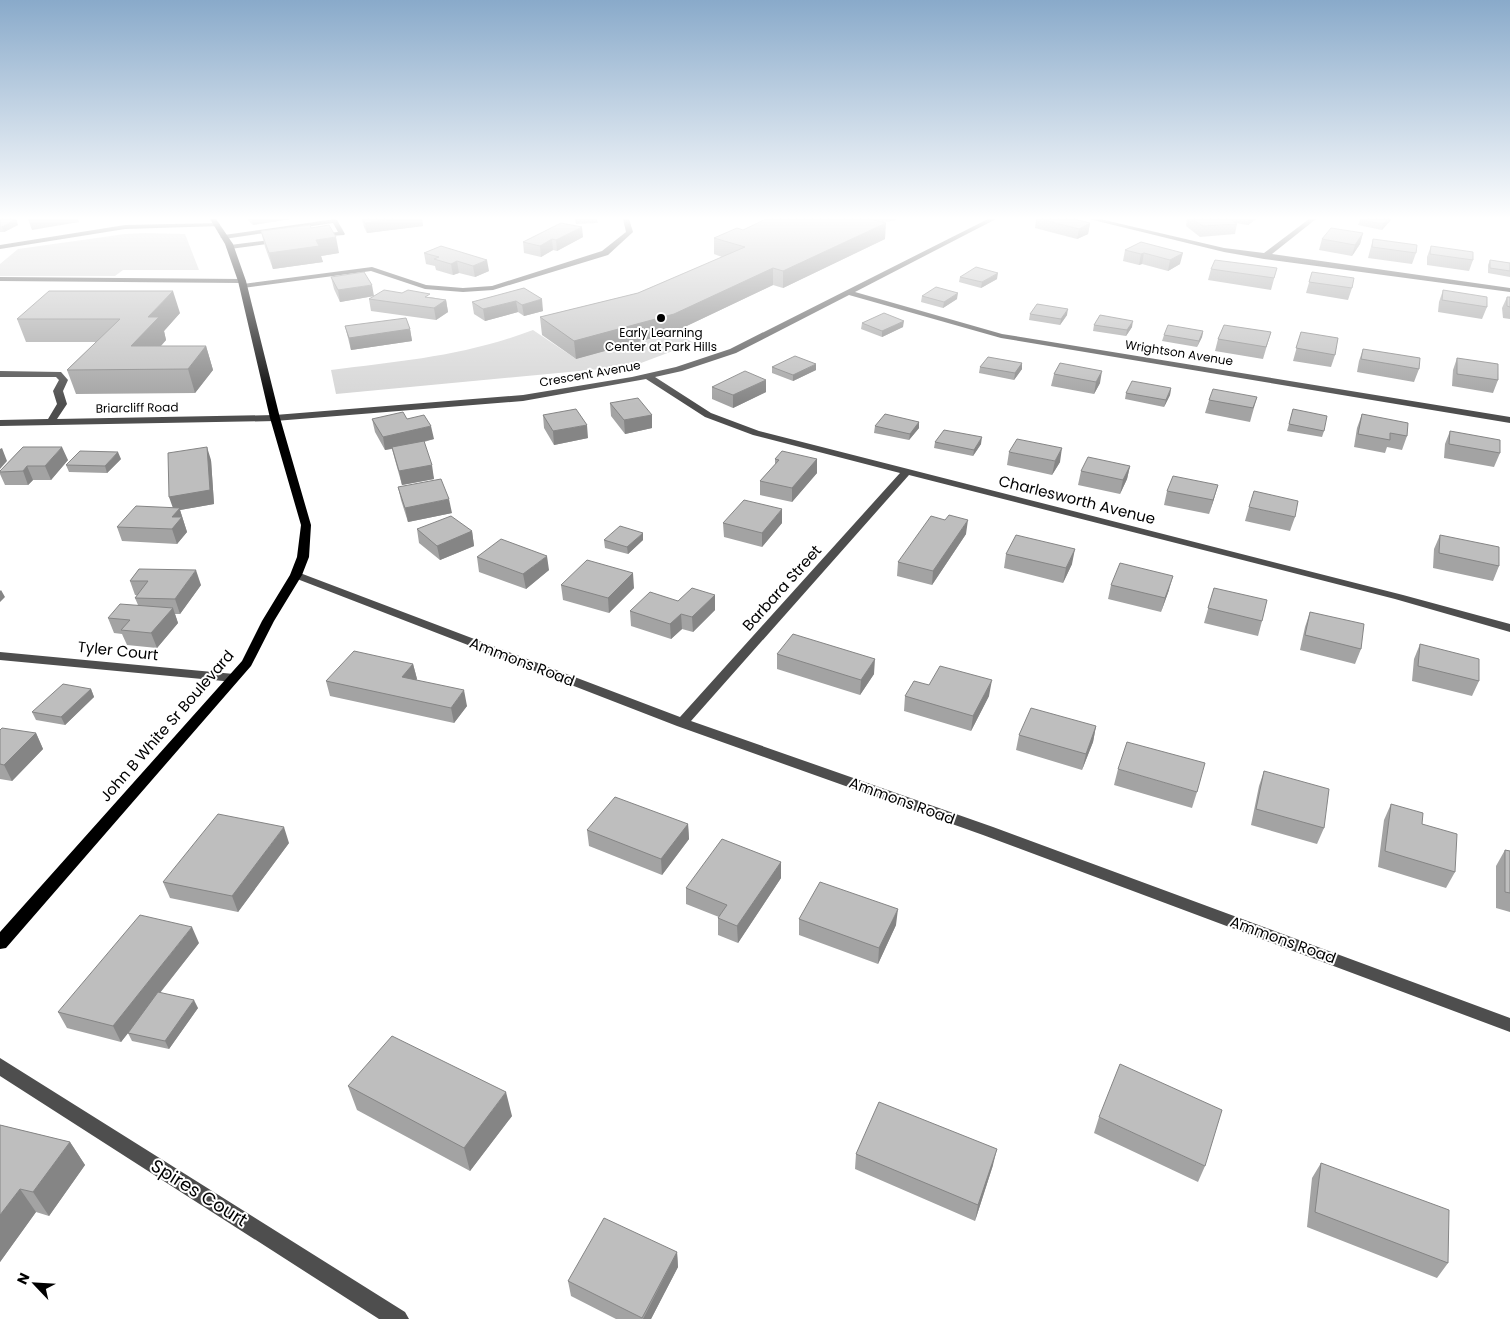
<svg xmlns="http://www.w3.org/2000/svg" width="1510" height="1319" font-family="Poppins,sans-serif">
<style>
.green{fill:#d5d5d5}
.lines{fill:none;stroke-linecap:round;stroke-linejoin:round}
.minor{fill:#4e4e4e;fill-rule:evenodd}
.major{fill:#000;fill-rule:evenodd}
.wall{fill:#a3a3a3}
.shaded-wall{fill:#858585}
.building{fill:#bebebe;stroke:#858585}
.poi-dot{fill:#000;stroke:#fff;stroke-width:2}
.labels{text-anchor:middle;stroke-width:4;stroke-linejoin:round;paint-order:stroke}
.far-poi-label{font-size:12px;fill:#000;stroke:#fff}
.far-street-label{font-size:12px;fill:#000;stroke:#fff}
.street-label{font-size:15px;fill:#000;stroke:#fff}
.near-street-label{font-size:18px;fill:#000;stroke:#fff}
</style>
<rect width="100%" height="100%" fill="#fff"/>
<path class="green" d="M145,233L185,234L199,270H123L115,276H0V264L18,249L125,234Z
M533,330L576,359L674,332L694,343L633,366L336,394L331,370C402,361 465,356 533,330Z"/>
<g class="lines">
<path class="minor" d="M335,219L337,220L345,234L344,235L317,237V235L319,234L338,232L333,223L224,239L220,237L224,235Z
M623,219H629L633,232L608,255L493,290L463,292L425,289L371,271L243,288L239,286L243,284L372,267L426,285L463,288L492,286L602,251L626,232Z
M988,219H996L855,292L1002,334L1510,417V423L1001,338L849,295L736,353L682,371L655,377L711,413L759,431L1403,595L1510,624V632L1395,599L909,475L691,721L993,827L1510,1018V1032L983,835L677,726L292,577L290,575L296,572L300,573L680,717L900,473L753,435L705,417L646,379L523,401L275,421L0,426V420L48,419L57,404L53,391L59,380L56,377H0V371L61,372L68,380L63,391L67,404L57,419L275,415L523,395L632,377L676,367L730,349Z
M1089,219H1100L1224,248L1264,253L1309,219H1316L1272,254L1510,288V292L1264,259L1224,252Z
M218,223L220,224V226L125,229L0,249V245L125,225Z
M279,239L281,240V242L230,249L226,247L230,245Z
M0,277L242,279L246,281L242,283L0,281Z
M0,652L234,674L240,678L234,682L0,660Z
M0,1058L405,1312L409,1319H379L0,1076Z"/>
<path class="major" d="M210,219H216L233,244L246,281L280,418L311,525L309,557L302,575L274,621L251,666L6,948L0,949V932L242,661L262,621L290,575L297,557L301,525L270,418L238,281L225,244Z"/>
</g>
<path class="wall" d="M0,219H16L18,225L4,232H0Z
M247,219H291L253,225Z
M362,219H422L423,226L367,233L364,227Z
M575,219H597L598,223L576,224Z
M766,219H898L893,221L881,222L885,239L783,288L773,285L674,332L576,359L542,335L540,317L638,293L722,257L714,254V238L743,230Z
M1036,219H1074L1090,223L1088,234L1077,239L1035,228Z
M1187,219H1256L1248,225L1236,223L1237,224L1235,234L1200,237L1186,226Z
M1361,219H1391L1390,221L1382,230L1358,225Z
M561,223L583,237L557,251L553,250L541,257L524,253L523,242Z
M311,228L339,253L321,256L323,262L273,269L265,247L261,231Z
M1363,233L1360,244L1352,256L1319,250L1322,239Z
M1373,239L1416,253L1412,264L1368,258Z
M1141,242L1180,264L1168,271L1142,264L1139,265L1123,261L1125,250Z
M441,246L489,271L475,277L459,273L453,275L436,270L435,266L426,264L424,253Z
M1431,246L1473,260L1469,271L1427,265V257Z
M1490,260L1510,263V277L1488,273V265Z
M1277,268L1271,290L1208,280L1211,269Z
M1312,272L1352,288L1348,300L1306,293Z
M331,277L374,296L430,297L446,300L448,312L436,320L371,311L369,299L374,296L340,302L334,289Z
M960,277L997,279L981,288L959,282Z
M524,288L543,311L524,316L518,312L485,321L474,314L472,302Z
M1443,290L1487,307L1482,319L1438,312L1439,302Z
M922,296L957,299L943,308L921,302Z
M1507,297H1510V319L1503,318L1502,308Z
M180,313L164,331L166,340L161,346H206L213,370L195,393L76,394L67,370L96,342H26L17,319Z
M1030,314L1067,315L1060,325L1029,320Z
M862,323L903,327L882,337L861,329Z
M1094,325L1132,327L1126,336L1093,331Z
M345,326L410,329L412,341L351,350Z
M1203,331L1202,337L1197,347L1162,341L1164,335Z
M1271,332L1263,359L1215,351L1218,339Z
M1301,332L1335,355L1331,367L1293,361Z
M1363,349L1419,369L1414,382L1357,372L1359,361Z
M1457,358L1498,380L1493,393L1452,386L1453,370Z
M1022,363V369L1014,380L979,373L980,367Z
M1060,363L1100,383L1094,394L1051,386L1054,374Z
M772,367L816,370L793,381L772,373Z
M766,380V392L733,408L712,399V387Z
M1171,388L1170,395L1164,407L1125,399L1126,393Z
M1257,397L1250,422L1205,413L1209,400Z
M610,403L652,415V428L625,434L611,416Z
M1293,409L1324,431L1322,437L1287,431Z
M1362,414L1407,436L1402,450L1387,447L1385,453L1354,447L1357,428Z
M543,415L588,438L554,445L544,428Z
M372,419H407L434,439L424,442L434,479L402,485L395,460L392,449L385,450L375,432Z
M875,426L919,428L909,440L874,433Z
M1450,431L1500,453L1494,467L1444,458L1445,444Z
M935,442L981,444L973,456L934,448Z
M23,447L68,460L51,480H33L28,485H5L0,474V471Z
M1009,452L1060,462L1052,475L1007,465Z
M121,459L107,473L69,472L66,465Z
M775,459H817V473L792,502L760,495V481L775,465Z
M211,460L214,504L180,510L187,532L177,544L122,541L117,527L173,508Z
M1130,466L1127,479L1120,494L1078,485L1081,471Z
M398,487L452,513L408,522L401,500Z
M1167,491L1214,499L1209,514L1164,505Z
M1249,507L1295,517L1290,531L1245,521Z
M945,520L966,534L932,585L897,576L898,562Z
M723,523H782L762,547L724,537Z
M417,529L472,531L474,546L440,560L419,543Z
M1440,535L1499,566L1493,581L1433,568L1434,549Z
M604,540H643L628,554L605,548Z
M1006,554L1072,564L1063,583L1004,568Z
M477,557L549,570L526,589L479,572Z
M139,569L201,585L180,614H175L178,623L157,648L127,645L122,634L114,633L108,618L138,605L135,598L137,595H135L130,581Z
M561,585L634,588L609,613L563,600Z
M1111,585L1169,590L1161,612L1108,599Z
M1214,588L1262,621L1258,636L1204,623Z
M715,595V610L693,632L682,629L671,639L631,626L630,611L678,601Z
M1310,612L1361,649L1355,664L1300,650L1305,627Z
M1420,644L1479,681L1472,696L1412,681L1414,659Z
M777,654L874,674L860,695L777,669Z
M413,664L417,679L416,680L467,706L454,723L330,696L326,681Z
M929,685L989,696L971,731L904,711L905,696Z
M91,689L94,697L65,725L36,720L32,712Z
M1096,726L1093,742L1082,770L1016,750L1019,735Z
M0,730L36,733L43,749L12,781L0,779Z
M1118,769L1197,792L1192,808L1114,785Z
M1264,771L1324,828L1317,844L1251,825L1259,786Z
M1391,804L1422,824L1455,872L1446,888L1378,867L1384,820Z
M688,824L689,839L662,875L589,846L587,830Z
M289,843L238,912L170,898L163,882Z
M1505,850L1510,851V912L1496,908V866Z
M781,862V878L738,943L718,935V918L719,917L686,904V888Z
M799,919L896,925L878,964L799,935Z
M199,943L160,993L198,1008L169,1049L132,1041L128,1033L121,1042L67,1028L58,1012Z
M348,1086L512,1116L470,1171L357,1110Z
M1099,1117L1205,1166L1198,1182L1094,1133Z
M0,1125L70,1142L85,1165L49,1216L36,1212L0,1262Z
M856,1154L993,1165L975,1221L855,1169Z
M1321,1163L1448,1263L1437,1278L1307,1227L1312,1178Z
M677,1252L678,1267L651,1319H616L571,1296L568,1281Z"/>
<path class="shaded-wall" d="M16,219L18,225L4,232L2,227Z
M28,219H78L79,222L32,230Z
M251,219H291L253,225Z
M395,219H422L423,226L367,233L365,223Z
M1249,219H1256L1248,225Z
M1389,219H1391L1390,221L1382,230L1383,224Z
M886,223L885,239L783,288V271Z
M1090,223L1088,234L1077,239L1079,229Z
M582,227L583,237L557,251L556,240Z
M1363,233L1360,244L1352,256L1355,245Z
M336,237L339,253L321,256L323,262L273,269L269,253L316,240Z
M552,239L553,250L541,257L540,246Z
M1144,253L1142,264L1139,265L1141,254Z
M1183,253L1180,264L1168,271L1170,260Z
M487,260L489,271L475,277L473,266Z
M457,261L459,273L453,275L451,264Z
M773,268V285L674,332L576,359L574,341Z
M998,273L997,279L981,288L982,282Z
M372,285L374,296L340,302L338,290Z
M173,291L180,313L164,331L166,340L140,369L131,346L148,317Z
M958,293L957,299L943,308L944,302Z
M542,299L543,311L524,316L522,305Z
M446,300L448,312L436,320L434,308Z
M516,301L518,312L485,321L483,309Z
M1068,309L1067,315L1060,325L1061,319Z
M904,321L903,327L882,337V331Z
M1133,321L1132,327L1126,336L1127,330Z
M410,329L412,341L351,350L349,338Z
M1203,331L1202,337L1197,347L1199,341Z
M206,346L213,370L195,393L188,369Z
M1022,363V369L1014,380L1015,373Z
M816,364V370L793,381V375Z
M1102,371L1100,383L1094,394L1096,382Z
M766,380V392L733,408V395Z
M1171,388L1170,395L1164,407L1166,400Z
M652,415V428L625,434L624,420Z
M919,422V428L909,440L910,434Z
M587,425L588,438L554,445L553,431Z
M431,426L434,439L385,450L383,437Z
M982,437L981,444L973,456L974,450Z
M62,447L68,460L51,480L45,466Z
M207,447L211,460L214,504L180,510L187,532L177,544L172,529V517L174,511L169,497Z
M2,448L7,461L0,469V449Z
M1062,448L1060,462L1052,475L1055,461Z
M118,452L121,459L107,473L105,466Z
M817,459V473L792,502V488Z
M432,465L434,479L402,485L399,471Z
M27,466L33,480L28,485L23,471Z
M1130,466L1127,479L1120,494L1123,480Z
M1218,485L1214,499L1209,514L1213,500Z
M449,499L452,513L408,522L405,508Z
M782,509V523L762,547V533Z
M968,520L966,534L932,585L933,571Z
M472,531L474,546L440,560L437,546Z
M643,533V540L628,554L627,547Z
M1075,549L1072,564L1063,583L1066,568Z
M547,556L549,570L526,589L523,574Z
M196,570L201,585L180,614L175,599Z
M633,573L634,588L609,613L608,598Z
M1173,576L1169,590L1161,612L1165,598Z
M1,590L5,597L0,602V591Z
M715,595V610L693,632L692,617Z
M173,608L178,623L157,648L151,633Z
M681,614L682,629L671,639L670,624Z
M875,659L874,674L860,695L861,680Z
M413,664L417,679L406,692L402,677Z
M992,680L989,696L971,731L973,716Z
M91,689L94,697L65,725L61,717Z
M464,690L467,706L454,723L451,708Z
M1096,726L1093,742L1082,770L1086,754Z
M36,733L43,749L12,781L4,765Z
M688,824L689,839L662,875L661,859Z
M284,827L289,843L238,912L232,896Z
M781,862V878L738,943L737,926Z
M898,909L896,925L878,964L879,948Z
M192,927L199,943L121,1042L113,1026Z
M194,1000L198,1008L169,1049L165,1041Z
M506,1092L512,1116L470,1171L464,1148Z
M70,1142L85,1165L49,1216L33,1192Z
M997,1149L993,1165L975,1221L978,1205Z
M20,1189L36,1212L0,1262V1215Z
M677,1252L678,1267L651,1319H643Z"/>
<path class="building" d="M0,219H16L2,227H0Z
M363,219H395L365,223Z
M766,219H834L840,220V219H869L886,223L783,271L773,268L674,314L574,341L540,317L638,293L745,247L714,238L737,228L743,230Z
M1041,219H1074L1090,223L1079,229Z
M1192,219H1230L1237,224L1203,226Z
M1361,219H1389L1383,224L1360,220Z
M561,223L582,227L556,240L552,239L540,246L523,242Z
M310,225L311,228L329,225L336,237L316,240L319,246L269,253L261,231Z
M1331,228L1363,233L1355,245L1322,239Z
M1373,239L1417,245L1416,253L1372,247Z
M1141,242L1183,253L1170,260L1144,253L1141,254L1125,250Z
M441,246L487,260L473,266L457,261L451,264L434,259L439,257L424,253Z
M1431,246L1473,252V260L1430,254Z
M1215,260L1277,268L1274,278L1211,269Z
M1490,260L1510,263V271L1490,268Z
M976,267L998,273L982,282L960,277Z
M364,272L372,285L338,290L331,277Z
M1312,272L1354,278L1352,288L1309,282Z
M936,287L958,293L944,302L922,296Z
M524,288L542,299L522,305L516,301L483,309L472,302Z
M384,290L402,293L408,290L430,294L425,297L446,300L434,308L369,299Z
M1443,290L1487,297V307L1442,300Z
M49,291H173L148,317H159L131,346H206L188,369L67,370L120,319H17Z
M1507,297H1510V307L1507,306Z
M1037,304L1068,309L1061,319L1030,314Z
M884,313L904,321L882,331L862,323Z
M1100,315L1133,321L1127,330L1094,325Z
M406,318L410,329L349,338L345,326Z
M1168,325L1203,331L1199,341L1164,335Z
M1224,325L1271,332L1266,347L1218,339Z
M1301,332L1338,338L1335,355L1296,348Z
M1363,349L1420,358L1419,369L1361,359Z
M795,356L816,364L793,375L772,367Z
M988,357L1022,363L1015,373L980,367Z
M1457,358L1498,364V380L1457,374Z
M1060,363L1102,371L1096,382L1054,374Z
M745,371L766,380L733,395L712,387Z
M1132,381L1171,388L1166,400L1126,393Z
M1213,389L1257,397L1253,408L1209,400Z
M638,398L652,415L624,420L610,403Z
M576,409L587,425L553,431L543,415Z
M1293,409L1327,416L1324,431L1289,424Z
M403,412L407,419L424,415L431,426L383,437L372,419Z
M885,414L919,422L910,434L875,426Z
M1362,414L1408,423L1407,436L1390,433V440L1358,434Z
M944,430L982,437L974,450L935,442Z
M1450,431L1500,440V453L1449,444Z
M1017,439L1062,448L1055,461L1009,452Z
M424,441L432,465L399,471L392,447Z
M23,447H62L45,466H27L23,471L0,472V471Z
M207,447L210,490L169,497L168,453Z
M80,451L118,452L105,466L66,465Z
M782,451L817,459L792,488L760,481L779,460L775,459Z
M1088,457L1130,466L1123,480L1081,471Z
M1173,476L1218,485L1213,500L1167,491Z
M441,479L449,499L405,508L398,487Z
M1254,491L1298,501L1295,517L1249,507Z
M744,500L782,509L762,533L723,523Z
M136,506L180,508L172,517H182L172,529L117,527Z
M949,515L968,520L933,571L898,562L931,516L945,520Z
M451,516L472,531L437,546L417,529Z
M620,526L643,533L627,547L604,540Z
M1016,535L1075,549L1066,568L1006,554Z
M1440,535L1499,547V566L1439,553Z
M501,539L547,556L523,574L477,557Z
M587,560L633,573L608,598L561,585Z
M1120,563L1173,576L1165,598L1111,585Z
M139,569L196,570L175,599L135,598L148,581H130Z
M692,588L715,595L692,617L681,614L670,624L630,611L650,592L678,601Z
M1214,588L1267,600L1262,621L1208,608Z
M120,604L173,608L151,633L121,630L130,620L108,618Z
M1310,612L1364,624L1361,649L1305,635Z
M793,634L875,659L861,680L777,654Z
M1420,644L1479,659V681L1418,666Z
M354,651L413,664L402,677L464,690L451,708L326,681Z
M940,666L992,680L973,716L905,696L914,681L929,685Z
M63,684L91,689L61,717L32,712Z
M1031,708L1096,726L1086,754L1019,735Z
M2,728L36,733L4,765L0,764V730Z
M1127,742L1205,763L1197,792L1118,769Z
M1264,771L1329,789L1324,828L1256,809Z
M615,797L688,824L661,859L587,830Z
M1391,804L1423,813L1422,824L1457,834L1455,872L1385,851Z
M218,814L284,827L232,896L163,882Z
M722,839L781,862L737,926L718,918L727,905L686,888Z
M1505,850L1510,851V893L1505,892Z
M820,882L898,909L879,948L799,919Z
M140,915L192,927L113,1026L58,1012Z
M158,992L194,1000L165,1041L128,1033Z
M392,1036L506,1092L464,1148L348,1086Z
M1120,1064L1222,1110L1205,1166L1099,1117Z
M879,1102L997,1149L978,1205L856,1154Z
M0,1125L70,1142L33,1192L20,1189L0,1215Z
M1321,1163L1449,1210L1448,1263L1315,1212Z
M604,1218L677,1252L642,1318L568,1281Z"/>
<linearGradient id="sky" x2="0" y2="1"><stop stop-color="#89aaca"/><stop offset="0.54" stop-color="#fff"/><stop offset="1" stop-color="#fff" stop-opacity="0"/></linearGradient>
<rect width="1510" height="404" fill="url(#sky)"/>
<circle class="poi-dot" cx="661" cy="318" r="5"/>
<g class="labels">
<g class="far-poi-label">
<text x="661" y="337">Early Learning<tspan x="661" dy="14">Center at Park Hills</tspan></text>
</g>
<g class="far-street-label">
<text transform="translate(1179 353) rotate(9)" y="4">Wrightson Avenue</text>
<text transform="translate(590 374) rotate(-10)" y="4">Crescent Avenue</text>
<text transform="translate(137 408) rotate(-1)" y="4">Briarcliff Road</text>
</g>
<g class="street-label">
<text transform="translate(1077 500) rotate(14)" y="5">Charlesworth Avenue</text>
<text transform="translate(782 588) rotate(-48)" y="5">Barbara Street</text>
<text transform="translate(118 651) rotate(6)" y="5">Tyler Court</text>
<text transform="translate(522 662) rotate(21)" y="5">Ammons Road</text>
<text transform="translate(167 726) rotate(-49)" y="5">John B White Sr Boulevard</text>
<text transform="translate(902 801) rotate(20)" y="5">Ammons Road</text>
<text transform="translate(1283 940) rotate(20)" y="5">Ammons Road</text>
</g>
<g class="near-street-label">
<text transform="translate(199 1193) rotate(32)" y="6">Spires Court</text>
</g>
</g>
<g transform="translate(35 1284) rotate(295)" stroke="#ffffff" stroke-width="4" paint-order="stroke">
<path d="M0-4L9 19L0 12L-9 19Z" fill="#000000"/>
<text y="-8" font-size="14" font-weight="bold" text-anchor="middle" fill="#000000">N</text>
</g>
</svg>
